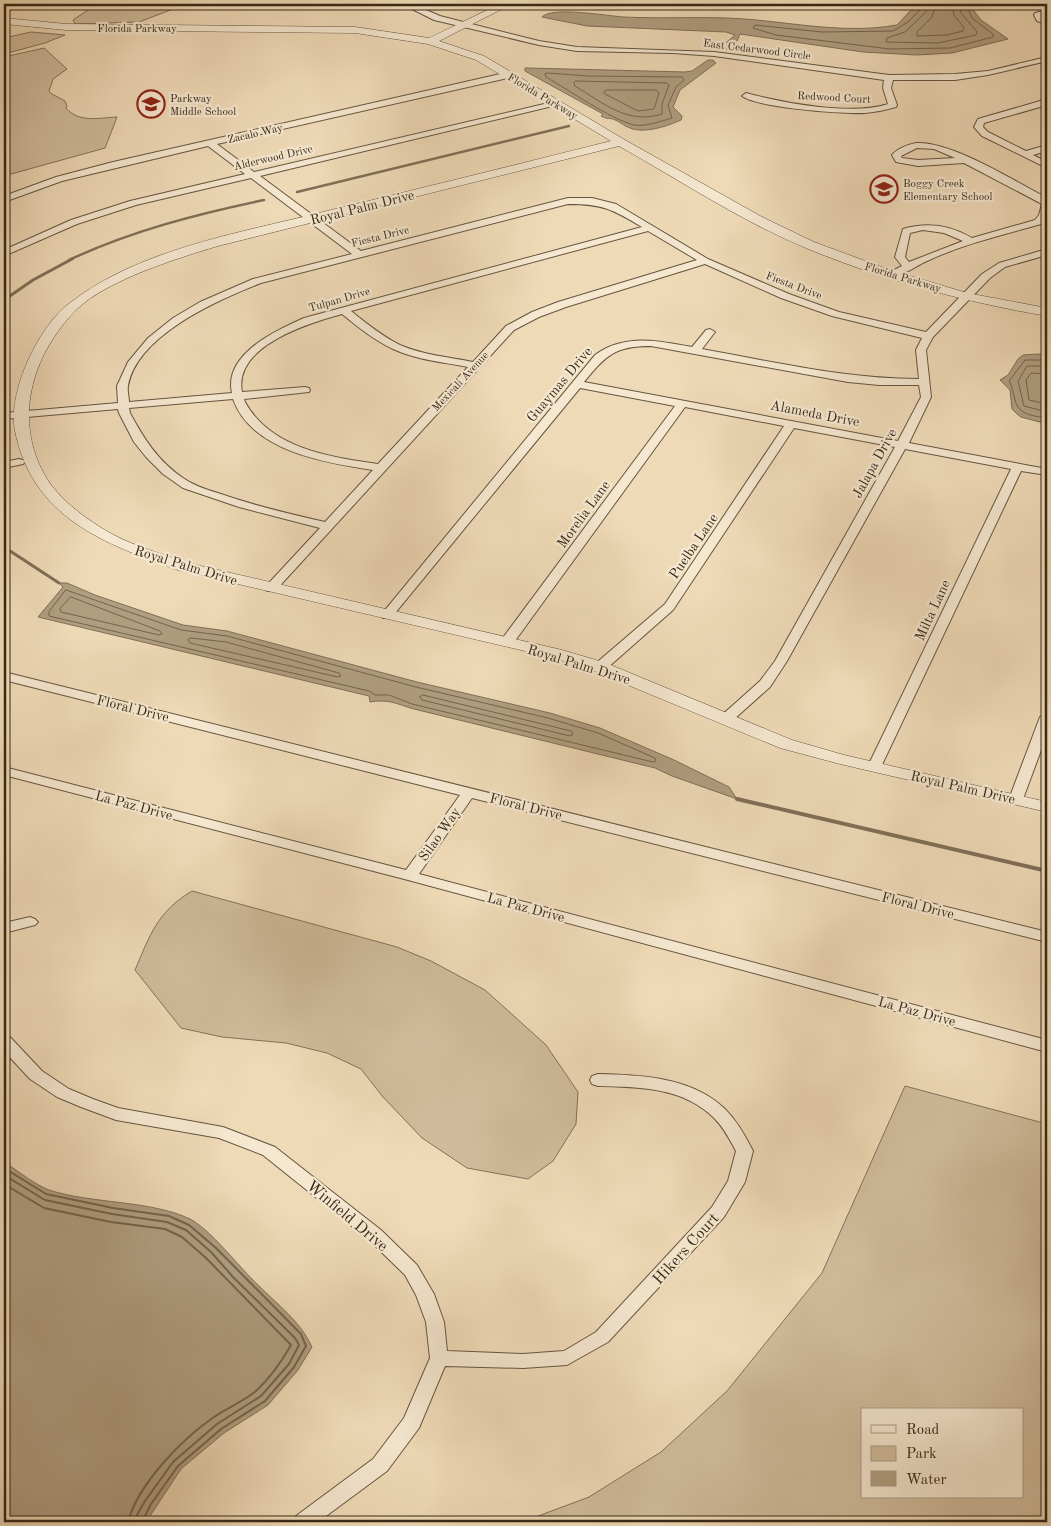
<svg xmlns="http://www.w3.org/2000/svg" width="1051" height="1526" font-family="'Old Standard TT',serif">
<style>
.green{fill:#d0bc9c;stroke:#84725a;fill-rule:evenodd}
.water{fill:#b09e81;stroke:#806f57}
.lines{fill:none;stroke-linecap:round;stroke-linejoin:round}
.shore-far1{stroke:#74644c;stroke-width:1}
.shore{stroke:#74644c;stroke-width:2}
.stream-far2{stroke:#806f57;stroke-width:2.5}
.stream-far1{stroke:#806f57;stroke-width:3}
.stream{stroke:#806f57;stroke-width:4}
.minor-casing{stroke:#65553f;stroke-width:2}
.tertiary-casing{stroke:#65553f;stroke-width:1}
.minor{fill:#f5e7d0;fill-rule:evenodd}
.tertiary{fill:#f5e7d0;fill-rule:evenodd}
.labels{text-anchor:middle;stroke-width:4.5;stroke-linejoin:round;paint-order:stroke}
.far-street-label{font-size:11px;fill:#372917;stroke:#f5e7d0}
.far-poi-label{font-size:11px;fill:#372917;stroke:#f5e7d0;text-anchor:start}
.street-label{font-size:14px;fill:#372917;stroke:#f5e7d0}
.near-street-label{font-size:16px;fill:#372917;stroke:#f5e7d0}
</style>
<rect width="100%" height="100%" fill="#efdab7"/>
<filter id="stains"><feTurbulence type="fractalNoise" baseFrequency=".004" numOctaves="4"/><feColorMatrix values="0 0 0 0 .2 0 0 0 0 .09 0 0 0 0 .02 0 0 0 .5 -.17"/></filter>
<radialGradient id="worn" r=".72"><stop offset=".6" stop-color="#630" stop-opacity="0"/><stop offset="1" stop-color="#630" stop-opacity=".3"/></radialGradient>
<path class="green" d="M97,4H186L139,22L75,24L73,20Z
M31,32L65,35L45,43L4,54V38Z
M44,48L67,69L53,79L49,91L52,94L65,101L67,106L66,108C79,123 98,118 117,117L105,148L4,176V57Z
M192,891L397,947L431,961L485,990L546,1045L578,1092L576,1124L553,1161L528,1179L467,1168L422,1138L383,1097L361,1069L327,1053L286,1043L222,1037L181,1028L135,970C150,935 157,912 192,891Z
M905,1086L1047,1124V1522H522L589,1497L661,1452L727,1391L822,1273ZM862,1410H1022V1497H862Z"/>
<path class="water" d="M917,4H973L971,7L981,20L1008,39L952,53L917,55L863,52L740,34L737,41L727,49L721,47L735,35L726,32L587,26L542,17C552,6 607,16 624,17C664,19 705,16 745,19C795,23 847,34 897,25L910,11L916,7Z
M708,60H713L716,63L680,90L673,107L682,116L681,120C668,126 644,134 630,128C624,126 619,121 613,119C608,118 606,119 601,116L603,114L525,71V68H528L685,72L692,71Z
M1038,354L1047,355V424L1021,417L1017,414L1012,409L1010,390L1000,380L1008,375L1018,359L1023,355Z
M59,583H67L95,595L183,625L227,631L417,682L550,713L600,728L674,760L729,787L737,799L672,776L655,768L410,708C396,703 386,699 370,702L369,696L38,617L63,587Z
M4,1162C18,1171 34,1184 49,1190C92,1204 150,1200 190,1219C211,1230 239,1267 258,1285C277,1304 301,1322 312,1347L298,1370L268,1405L224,1433L181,1469L146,1522H13L4,1502Z"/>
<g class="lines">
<path class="shore-far1" d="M922,4L921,9L908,22L893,31L822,32L755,25L753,28L776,35L890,49L950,48L993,37V34L972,18L966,4
M929,4L925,13L905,32L887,38L886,42L938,43L976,35L977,32L961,13L960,4
M936,4L932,17L917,32V36L947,35L963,31L964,28L954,15L952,4
M548,73L588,76L682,77L684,80L676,87L668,105L672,118C661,121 646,127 634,125C610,119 569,90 546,77L545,74Z
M576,81L667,83L669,85L662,104V114C628,125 603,103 575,86L574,83Z
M607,90H656L659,93L654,109L638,111L605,94L604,92Z
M1047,360H1025L1009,381C1013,388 1013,393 1015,400C1018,415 1034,416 1047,418
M1047,366H1027L1018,381L1024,406L1047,412
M1047,374L1031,373L1026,380L1029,400L1047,404
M66,590L181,630L227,636L416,687L548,718L598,733L655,758L656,761L653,762L412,704L389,695H375L369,691L49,616V612Z
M71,597L160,631L162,634L159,635L61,612L60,609Z
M191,638L226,642L339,673L341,676L338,677L190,643L188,640Z
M423,695L571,731L573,734L570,736L422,700L420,697Z"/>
<path class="shore" d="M4,1168L46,1194L113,1208L169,1216L189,1225L216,1248L301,1334L306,1346L294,1367L265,1401L221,1429L178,1466L151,1504L142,1522
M4,1175L45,1200L112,1214L167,1222L186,1230L211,1252L233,1277L295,1338L299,1345L289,1364L261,1396L217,1424L173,1462L145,1501L137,1515L136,1522
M4,1184L44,1208L111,1222L165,1229L182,1237L206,1258L291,1345C282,1361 270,1378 256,1391C244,1401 227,1408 214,1417C182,1439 138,1484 128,1522"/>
<path class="stream-far2" d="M297,192L569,126
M69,260C131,231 197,214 264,200"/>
<path class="stream-far1" d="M4,300L33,280L72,259
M4,547L59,583"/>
<path class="stream" d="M737,799L1047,871"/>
<g class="minor-casing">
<path id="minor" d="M10,4H20L4,12V7Z
M402,4H412L440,16L539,41L577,47L714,52L889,75L955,74L988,71L1047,57V61L988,75L955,80H893L891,88L897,105L896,107C886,110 876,112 865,113C843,114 758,108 742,96L746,93C783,103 852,116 888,104L883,88L884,80L714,56L673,53L577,51L539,45L434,20Z
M816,4H843L844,5C838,9 822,8 816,4Z
M1047,10V15L1042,16L1047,19V24L1037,21L1034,15L1035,13Z
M509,72L513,75L512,77L217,144L254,172L557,101V105L260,176L361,251L568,198H592L616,204L708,259L789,294L839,312L926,332L982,274L999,263L1047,249V255L1005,267L990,278L933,337L926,350L931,397L909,443L1047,469V475L1021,471L880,769L875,770L868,766L1011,469L905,449L787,661L770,687L732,721H722L720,718L722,715L760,681L775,661L895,447L794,428L673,610L605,670L600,671L594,667L595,664L665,604L784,426L685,407L512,645H502L501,642L502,639L675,406L580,388L391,618H383L381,615L595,355C625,333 659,341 692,347L706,330L710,329L715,332L702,349C774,362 845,379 919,379L916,350L922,338L832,316L781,298L705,264L566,307L539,317L514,330L275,591H267L265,588L267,585L320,528L239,507L183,488L163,474L146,457L134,442L119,413L118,409L4,419V413L118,403L117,386L128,362L148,338L173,318L200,302L253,279L352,254L251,178L136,205L77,224L4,256V250L71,220L130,201L245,174L208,146L62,181L4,202V196L56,177L113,162ZM568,204C603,204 612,209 642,227L304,318C277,330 223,354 232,393L129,402C129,397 127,391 128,386C137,335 218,300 261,283ZM648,231L697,260L558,302L532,312L506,326L473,362C449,357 423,355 400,345C382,336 367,324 351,311ZM342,314C358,327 374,340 393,349C417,360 443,362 468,367L378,464C330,457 271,449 245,402L244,399L309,392L310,390L309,388L305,387L242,392C233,346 309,323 342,314ZM651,346L848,382L879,385H919L921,397L898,441L584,382C606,355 615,346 651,346ZM233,399C251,451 326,463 373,470L325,522C290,514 255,506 221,494C208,490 194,486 183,478C158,461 144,439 130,413L129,408Z
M1047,99V105L984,123L983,127L988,132L1026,151L1047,145V151L1033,155L1047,162V168L982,136L974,127L978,119Z
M916,143C952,141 1014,181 1047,198V218L1041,224C1003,235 963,244 927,261C917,265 899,279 888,277V273L902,266L895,257L903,229C927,222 950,225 972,238L1035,220L1039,215L1042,204L964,163L918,166L896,162L892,155C898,148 907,145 916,143ZM917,148L934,149L955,158L918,160L902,158L901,156ZM923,230L944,233L963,241L909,262L905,257L910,233Z
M19,459L23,460L25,462L23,464L4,468V462Z
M4,672L1047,932V942L472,798L419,874L1047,1040V1052L408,880L4,775V767L406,870L460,795L4,680Z
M1047,713V734L1023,799L1021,802H1011L1009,799L1040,717Z
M30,917L35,919L38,922L35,925L4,933V923Z
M4,1036L10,1037L42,1071L69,1089L93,1099L118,1108L223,1127L275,1147L381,1230L417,1265L434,1294L444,1322L447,1351L523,1354L564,1351L596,1332L712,1207L728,1181L736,1151C730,1140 724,1128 715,1119C684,1087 639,1087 598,1086L592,1084L590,1080L592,1076L598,1074C642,1075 692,1077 725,1109C737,1121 746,1137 753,1151L745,1182L724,1217L608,1342L567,1365L523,1368L445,1366L419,1428L387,1471L318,1522H293L296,1516L373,1459L404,1418L430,1358L426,1322L416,1295L405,1275L369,1240L263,1155L219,1138L116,1120L81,1107L57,1097L30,1079L4,1051Z"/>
</g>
<g class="tertiary-casing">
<path id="tertiary" d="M500,4H512L439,41L484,56L625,140L762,217L814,242L887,269L967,293L1047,308V316C965,302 883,280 806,248C741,221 681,181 619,146L218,246C178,258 107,280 77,309C31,355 12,422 47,479C59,498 81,515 100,527C126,544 159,553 188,563L562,650L606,663L792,740L844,755L1047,802V812L840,764L780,748L594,671L551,657L178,570C103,543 33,518 15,431C7,392 39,325 71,302C140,249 240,233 323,212C419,189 515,165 611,141L476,60L428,44L355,33L66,30L4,24V18L66,24L355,27L429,38Z"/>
</g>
<use href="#minor" class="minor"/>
<use href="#tertiary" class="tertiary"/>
</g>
<defs>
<g id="school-ring" transform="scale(1.4375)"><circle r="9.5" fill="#f5e7d0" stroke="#8f2418" stroke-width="1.5"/><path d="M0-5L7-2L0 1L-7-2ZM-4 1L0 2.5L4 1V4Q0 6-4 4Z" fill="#8f2418"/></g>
</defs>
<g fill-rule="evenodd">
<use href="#school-ring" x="151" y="104"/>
<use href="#school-ring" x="884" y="189"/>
</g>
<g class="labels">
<g class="far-street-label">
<text x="137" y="32">Florida Parkway</text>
<text transform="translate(757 49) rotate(7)" y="4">East Cedarwood Circle</text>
<text transform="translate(543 96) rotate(31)" y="4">Florida Parkway</text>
<text transform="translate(834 97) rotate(3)" y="4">Redwood Court</text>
<text transform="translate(255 133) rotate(-13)" y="4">Zacalo Way</text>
<text transform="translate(273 157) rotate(-13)" y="4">Alderwood Drive</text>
<text transform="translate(380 236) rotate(-14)" y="4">Fiesta Drive</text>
<text transform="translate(903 277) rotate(17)" y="4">Florida Parkway</text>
<text transform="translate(794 285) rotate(21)" y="4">Fiesta Drive</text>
<text transform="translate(339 299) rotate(-16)" y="4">Tulpan Drive</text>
<text transform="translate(460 381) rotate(-47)" y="4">Mexicali Avenue</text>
</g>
<g class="far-poi-label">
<text x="170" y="102">Parkway<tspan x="170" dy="13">Middle School</tspan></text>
<text x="903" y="187">Boggy Creek<tspan x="903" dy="13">Elementary School</tspan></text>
</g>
<g class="street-label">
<text transform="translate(362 207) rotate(-14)" y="5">Royal Palm Drive</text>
<text transform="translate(559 384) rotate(-50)" y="5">Guaymas Drive</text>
<text transform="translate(815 413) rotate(11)" y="5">Alameda Drive</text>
<text transform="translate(874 463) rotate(-61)" y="5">Jalapa Drive</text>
<text transform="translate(583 514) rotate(-54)" y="5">Morelia Lane</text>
<text transform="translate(693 546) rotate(-56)" y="5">Puelba Lane</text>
<text transform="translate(186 565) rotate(17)" y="5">Royal Palm Drive</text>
<text transform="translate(932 610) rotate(-65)" y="5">Milta Lane</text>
<text transform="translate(579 664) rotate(17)" y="5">Royal Palm Drive</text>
<text transform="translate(133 708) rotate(14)" y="5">Floral Drive</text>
<text transform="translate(963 787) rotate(13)" y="5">Royal Palm Drive</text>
<text transform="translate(134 805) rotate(15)" y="5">La Paz Drive</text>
<text transform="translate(526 806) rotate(14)" y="5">Floral Drive</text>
<text transform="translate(439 834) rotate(-55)" y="5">Silao Way</text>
<text transform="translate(918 905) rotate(14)" y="5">Floral Drive</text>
<text transform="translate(526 907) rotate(15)" y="5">La Paz Drive</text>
<text transform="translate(917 1011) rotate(15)" y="5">La Paz Drive</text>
</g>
<g class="near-street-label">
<text transform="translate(348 1215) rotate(40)" y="6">Winfield Drive</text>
<text transform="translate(685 1248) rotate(-48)" y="6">Hikers Court</text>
</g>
</g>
<rect width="1051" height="1526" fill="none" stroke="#efdab7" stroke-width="20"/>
<rect x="5" y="5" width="1041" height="1516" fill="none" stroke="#372917" stroke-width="2.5"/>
<rect x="10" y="10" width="1031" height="1506" fill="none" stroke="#372917"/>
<rect x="861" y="1408" width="162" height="90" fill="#f5e7d0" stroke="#a99b86"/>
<rect x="871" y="1425" width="25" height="8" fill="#f5e7d0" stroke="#a99b86"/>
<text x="906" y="1434" font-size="15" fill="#372917">Road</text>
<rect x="871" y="1446" width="25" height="15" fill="#d0bc9c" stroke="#a99b86"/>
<text x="906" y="1458" font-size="15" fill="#372917">Park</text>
<rect x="871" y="1471" width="25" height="15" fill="#b09e81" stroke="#a99b86"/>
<text x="906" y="1484" font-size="15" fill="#372917">Water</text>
<rect width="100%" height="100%" filter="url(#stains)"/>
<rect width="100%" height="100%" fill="url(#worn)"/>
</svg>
